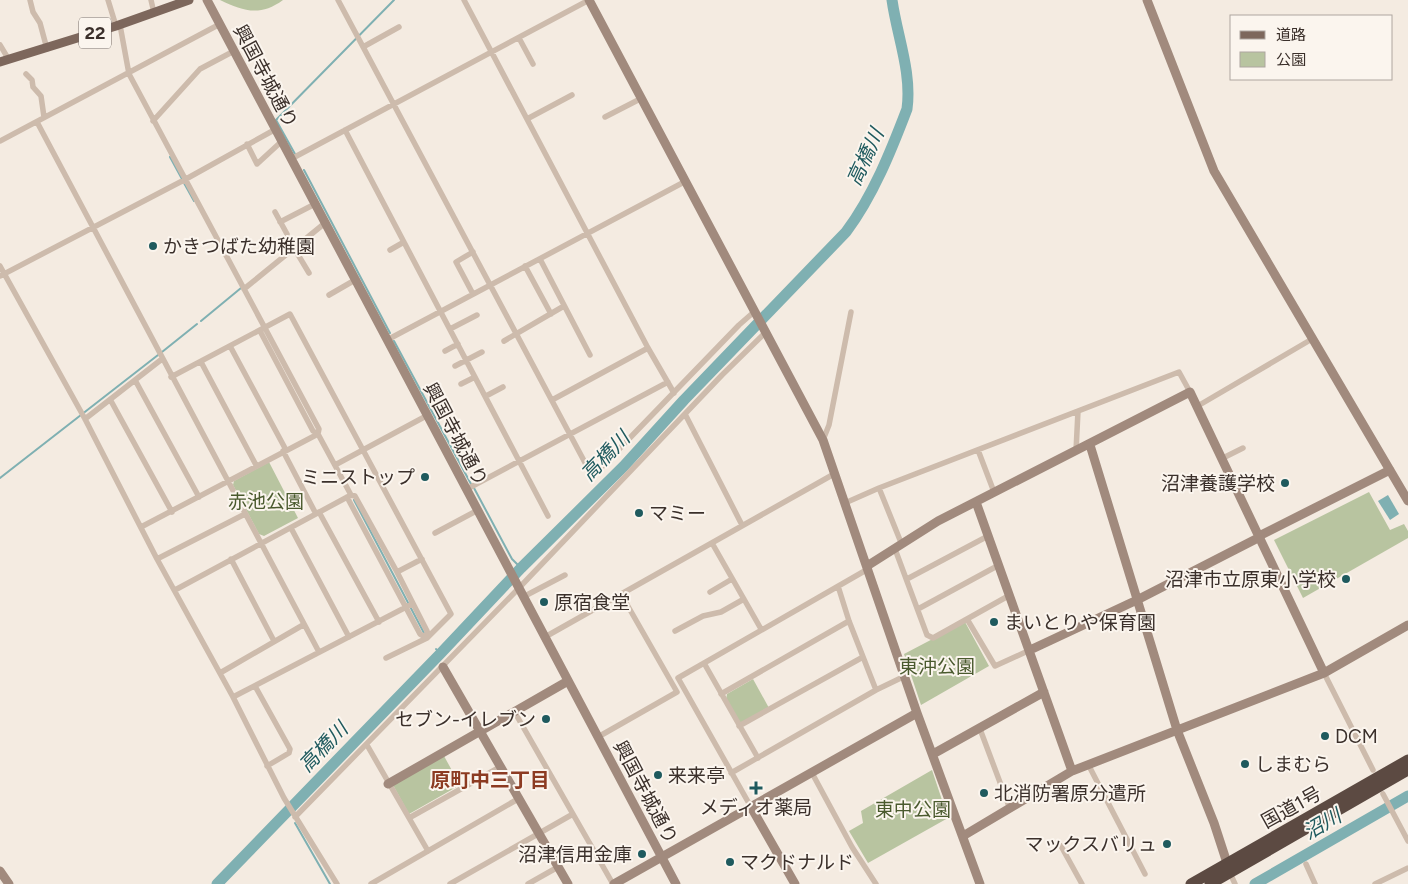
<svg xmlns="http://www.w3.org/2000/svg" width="1408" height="884" font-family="Figtree,'Noto Sans JP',sans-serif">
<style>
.green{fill:#b8c4a0}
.water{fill:#7fb0b2}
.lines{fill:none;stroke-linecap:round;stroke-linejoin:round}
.stream{stroke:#7fb0b2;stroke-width:2}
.river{stroke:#7fb0b2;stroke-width:11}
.street{stroke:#cdbbac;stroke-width:5.5}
.secondary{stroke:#a18a7d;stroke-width:9}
.primary{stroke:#7d675c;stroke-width:9}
.highway{stroke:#5c4a42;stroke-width:11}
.poi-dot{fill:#1f5a5e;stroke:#fbf5ee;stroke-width:2}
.labels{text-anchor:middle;stroke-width:4;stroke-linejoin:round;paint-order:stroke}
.shield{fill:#fbf5ee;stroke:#756b66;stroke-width:1}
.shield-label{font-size:18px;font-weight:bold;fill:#3b302b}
.street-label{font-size:19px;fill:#3b302b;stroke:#fbf5ee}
.poi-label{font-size:19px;fill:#3b302b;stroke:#fbf5ee;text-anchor:start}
.park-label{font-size:19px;fill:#4a5a2e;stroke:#fbf5ee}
.water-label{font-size:20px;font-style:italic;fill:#1f5a5e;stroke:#fbf5ee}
.neighbourhood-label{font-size:20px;font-weight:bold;fill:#8c3b22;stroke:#fbf5ee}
</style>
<rect width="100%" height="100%" fill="#f4ebe1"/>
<path class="green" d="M220,0H283C260,17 243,11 220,0Z
M269,462L298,518L264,536L259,534L233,485L234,481Z
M1369,492L1390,530L1404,524L1408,531V538L1303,598L1274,540Z
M965,622L989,666L921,705L904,654Z
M753,679L769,708L742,723L738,721L726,700L727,694Z
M444,756L460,785L409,814L393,785Z
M932,770L948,818L868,863L849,831L863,823L861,811Z"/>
<path class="water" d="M1388,495L1399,514L1390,520L1378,501Z"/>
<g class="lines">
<path class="stream" d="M295,154L276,120L394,0
M170,157L182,179
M304,170L390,333
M184,183L194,201
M201,321L241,288
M394,341L471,484
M162,352L197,324
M0,478L158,355
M474,488L512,559L521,568
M354,500L424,633
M436,649L441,653
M295,823L330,884"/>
<path class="river" d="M217,884L441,653L521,568L624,466L684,400L846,232C873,196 891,151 907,109C912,72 897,36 892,0
M1255,884L1408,796"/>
<path class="street" d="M30,0L33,12L40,23L47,49
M108,0L116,26
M151,0L154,13
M338,0L590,472L594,475L739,325L755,311
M464,0L648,348L674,393
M120,25L129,74L319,429L318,434
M519,38L533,64
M0,45L9,60
M363,47L399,27
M26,74L32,80L33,87L41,96L44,117
M605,117L642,98
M527,119L572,95
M153,121L200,69L234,51
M37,122L319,652
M345,130L548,516
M0,141L220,24
M247,144L257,164L282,141
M291,159L589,0
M275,212L287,234
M280,222L315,204
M294,248L309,273
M390,250L404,242
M540,259L590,355
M0,266L85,419L157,559L233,697L284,798L337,884
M525,266L551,314
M0,276L186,179L276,129
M244,289L325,223
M473,294L456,262L473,252
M329,295L355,280
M450,329L477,315
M260,331L313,431L318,434L351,495L355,496L397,572L427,631V638
M387,340L686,181
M504,341L564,306
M230,346L286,450
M445,351L458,344
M201,362L256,465
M455,366L482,352
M171,377L290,314L451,614L427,638L386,658
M135,380L199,497
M461,384L475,377
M486,396L503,387
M552,400L648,348
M111,401L172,512
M1196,407L1312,339
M685,414L742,525
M85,419L162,359
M823,440L829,425L851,312
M978,450L994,492
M283,451L316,514
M1076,451L1078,411
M1221,459L1243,448
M335,465L428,415
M879,488L902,545
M467,489L668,382
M347,497L420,634L427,638
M845,503L879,488L1179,372L1190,392
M319,512L379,622
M141,527L318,434
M291,528L349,637
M435,533L478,510
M712,543L761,629
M895,549L927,635L933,638L967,619L995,666L1030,650
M157,559L245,514
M231,559L274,641
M397,572L422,559
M907,579L988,536
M175,590L351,495
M710,592L732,579
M523,597L565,575
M918,609L999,565
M967,619L1010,595
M675,631L703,616L721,612L744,599
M545,637L834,474
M704,663L758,758
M220,673L303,625
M1324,673L1373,770
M255,686L290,749L289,753L267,766
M876,690L905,676
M721,694L849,621
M233,697L412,604
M514,711L613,884
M739,726L863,657
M980,729L1010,809
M598,737L677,692L621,594
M367,745L428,851
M1089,766L1145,874
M731,773L876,690L849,621L838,586
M812,773L852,847L876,884
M1383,794L1408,841
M751,807L678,678L868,569
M295,817L518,589L722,375L766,332
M409,818L500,767
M1061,846L1082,884
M1306,864L1315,884
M1230,873L1235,884
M371,884L518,799
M450,884L573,814
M528,884L558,867
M1375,884L1408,868"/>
<path class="secondary" d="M207,0L676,884
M589,0L823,440L917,713L980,884
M1147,0L1214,171L1408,501
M1090,445L1177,730L1214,823L1229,869
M976,502L1072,771
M867,566L938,521L1190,392L1324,673
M1030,650L1137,600L1258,538L1263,534L1390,470
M443,667L568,884
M933,754L1044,692
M388,784L568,681
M751,807L795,884
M963,836L1072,771L1324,673L1408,625
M0,871L9,884
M614,884L917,713"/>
<path class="primary" d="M0,62L116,26L189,0"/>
<path class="highway" d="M1191,884L1408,760
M1210,884L1408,770"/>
</g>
<g class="poi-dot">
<circle cx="153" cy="246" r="5"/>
<circle cx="425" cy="477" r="5"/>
<circle cx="1285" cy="483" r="5"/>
<circle cx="639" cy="513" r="5"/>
<circle cx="1346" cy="579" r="5"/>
<circle cx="544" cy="602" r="5"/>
<circle cx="994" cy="622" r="5"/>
<circle cx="546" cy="719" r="5"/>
<circle cx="1325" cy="736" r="5"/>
<circle cx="1245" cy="764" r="5"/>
<circle cx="658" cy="775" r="5"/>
<path d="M753.5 780.5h5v5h5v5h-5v5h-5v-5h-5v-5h5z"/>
<circle cx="984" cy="793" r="5"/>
<circle cx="1167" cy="844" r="5"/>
<circle cx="642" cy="854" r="5"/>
<circle cx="730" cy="862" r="5"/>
</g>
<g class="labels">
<rect class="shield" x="79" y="17.5" width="32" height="31" rx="4"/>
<g class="shield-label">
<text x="95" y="39">22</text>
</g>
<g class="street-label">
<text transform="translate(266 76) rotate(62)" y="7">興国寺城通り</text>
<text transform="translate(456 434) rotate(62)" y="7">興国寺城通り</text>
<text transform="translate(646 792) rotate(62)" y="7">興国寺城通り</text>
<text transform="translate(1291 807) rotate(-29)" y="7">国道1号</text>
</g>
<g class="poi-label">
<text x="163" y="253">かきつばた幼稚園</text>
<text x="415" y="484" text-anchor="end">ミニストップ</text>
<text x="1275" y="490" text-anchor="end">沼津養護学校</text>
<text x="649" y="520">マミー</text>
<text x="1336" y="586" text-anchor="end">沼津市立原東小学校</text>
<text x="554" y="609">原宿食堂</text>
<text x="1004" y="629">まいとりや保育園</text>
<text x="536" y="726" text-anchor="end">セブン-イレブン</text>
<text x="1335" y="743">DCM</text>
<text x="1255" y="771">しまむら</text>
<text x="668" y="782">来来亭</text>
<text x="994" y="800">北消防署原分遣所</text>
<text x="756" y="814" text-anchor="middle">メディオ薬局</text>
<text x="1157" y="851" text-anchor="end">マックスバリュ</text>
<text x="632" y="861" text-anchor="end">沼津信用金庫</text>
<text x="740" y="869">マクドナルド</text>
</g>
<g class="park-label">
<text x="266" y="508">赤池公園</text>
<text x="937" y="673">東沖公園</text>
<text x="913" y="816">東中公園</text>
</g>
<g class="water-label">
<text transform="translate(865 157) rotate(-65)" y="7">高橋川</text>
<text transform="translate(605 456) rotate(-46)" y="7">高橋川</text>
<text transform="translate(323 747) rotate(-46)" y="7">高橋川</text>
<text transform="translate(1322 824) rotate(-30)" y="7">沼川</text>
</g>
<g class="neighbourhood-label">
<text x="490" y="787">原町中三丁目</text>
</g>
</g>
<rect x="1230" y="15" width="162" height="65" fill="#fbf5ee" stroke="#aea6a0"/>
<rect x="1240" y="31" width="25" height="8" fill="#7d675c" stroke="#aea6a0"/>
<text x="1276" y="40" font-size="15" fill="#3b302b">道路</text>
<rect x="1240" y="52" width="25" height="15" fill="#b8c4a0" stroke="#aea6a0"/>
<text x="1276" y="65" font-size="15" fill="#3b302b">公園</text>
</svg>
